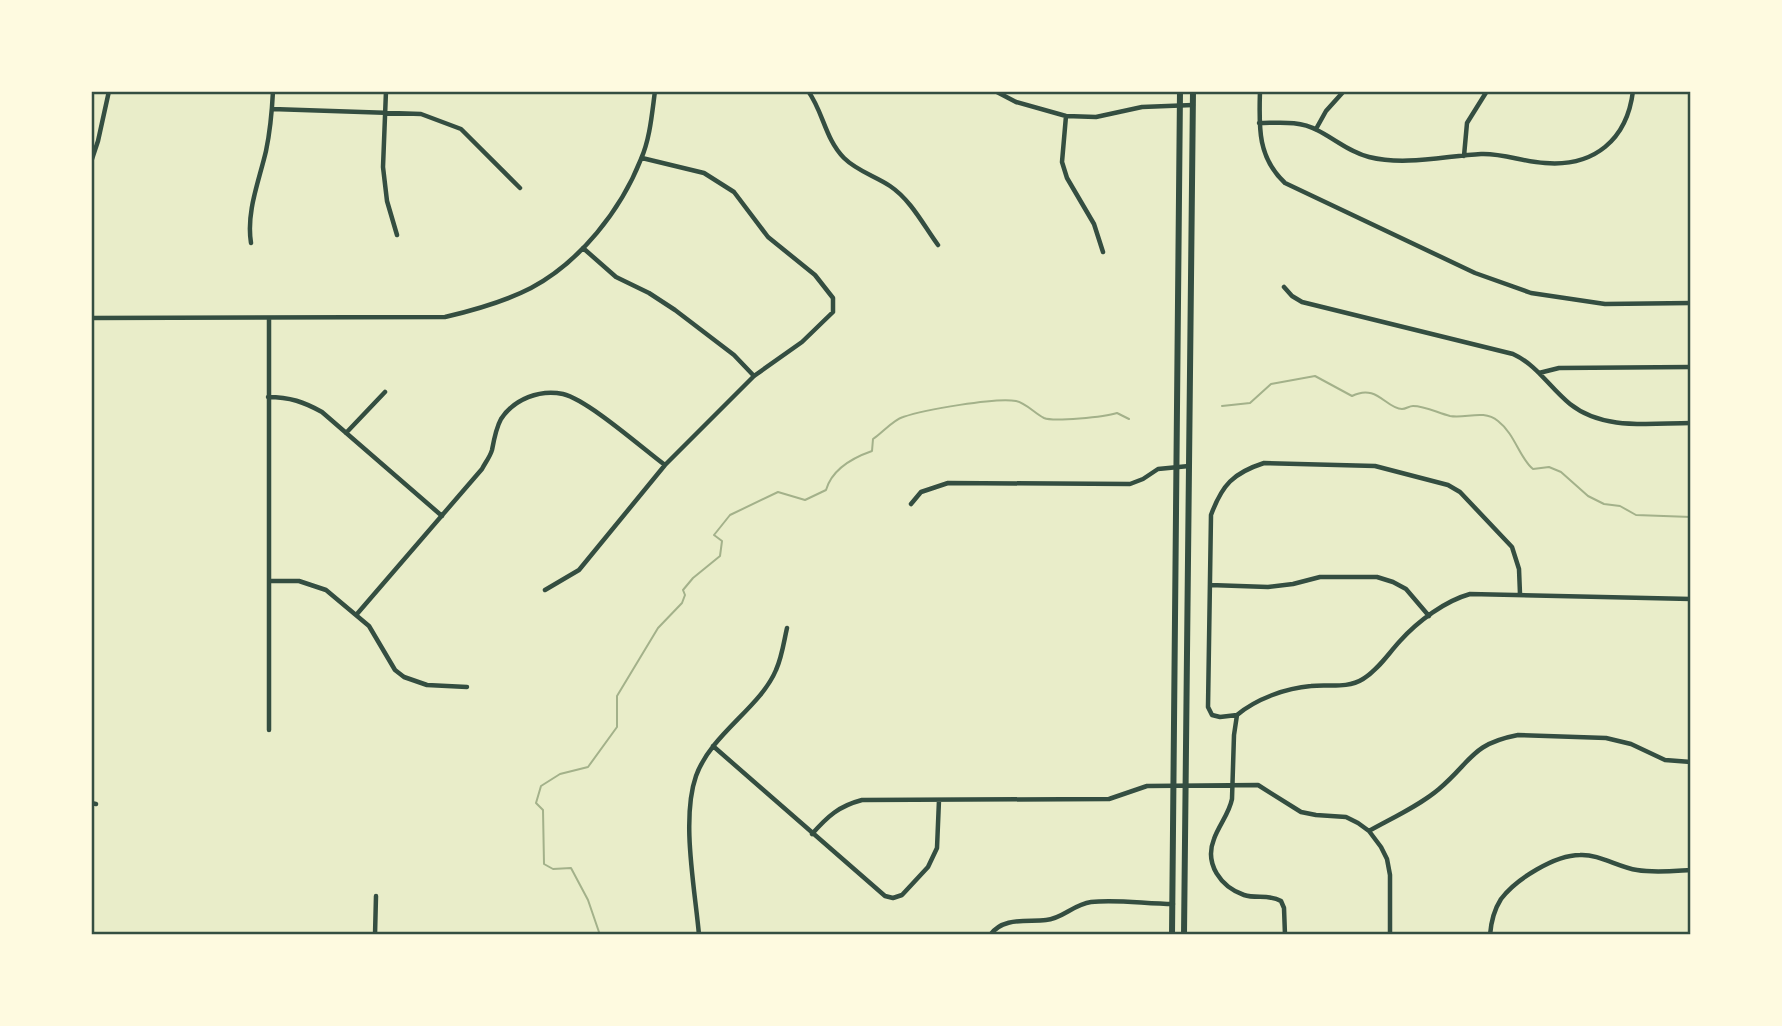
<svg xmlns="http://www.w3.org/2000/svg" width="1782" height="1026" font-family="Jost,sans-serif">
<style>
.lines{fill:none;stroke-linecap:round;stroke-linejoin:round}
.stream{stroke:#a3b18a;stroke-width:2}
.minor{stroke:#344e41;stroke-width:4.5}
.secondary{stroke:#344e41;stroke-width:6}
.neatline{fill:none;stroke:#344e41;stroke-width:2.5}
</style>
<rect width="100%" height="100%" fill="#e9edc9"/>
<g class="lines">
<path class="stream" d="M1222,406L1250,403L1271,384L1315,376L1352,396C1377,383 1386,409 1402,409C1406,409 1409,406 1413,406C1425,406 1438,413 1450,416C1466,419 1483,409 1498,421C1515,434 1520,459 1533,469L1549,467L1561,472L1588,496L1604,504L1620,506L1636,515L1691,517
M600,935L588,900L571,868L553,869L544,864L543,810L536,803L541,786L560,774L588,767L617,727V696L658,628L682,603L685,595L683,590L693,578L720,556L722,541L714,535L730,515L778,492L805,500L826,490C832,469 852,458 872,451L873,439C882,433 893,420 903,417C924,410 996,397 1016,401C1026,403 1034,413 1044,418C1053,422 1105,417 1117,413L1129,419"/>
<path class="minor" d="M386,91L383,167L387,201L397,235
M808,91C823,111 825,139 844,158C857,171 875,176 890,186C911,200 924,226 938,245
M995,91L1016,102L1066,116L1096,117L1142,107L1193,105
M1260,91C1259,126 1257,157 1285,183L1475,273L1531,293L1605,304L1691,303
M272,109L421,114L461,129L520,188
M1066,116L1062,162L1067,178L1094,224L1103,252
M1259,123C1278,123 1299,120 1317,130C1335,139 1349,152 1369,157C1405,166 1445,156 1481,154C1503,153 1523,162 1545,163C1594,167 1627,140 1633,91
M1316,129L1326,111L1344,91
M1464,156L1467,123L1487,91
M91,162L98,141L109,91
M251,243C246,212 259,181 266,151C270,132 272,111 273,91
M583,248L616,277L649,293L675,310L734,355L754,376
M1284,287L1292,296L1302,302L1513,354C1537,365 1550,388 1570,404C1604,431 1650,423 1691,423
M91,318L445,317C475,310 504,302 531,288C580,262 621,210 641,159C650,139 652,113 655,91
M269,318V730
M1539,373L1559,368L1691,367
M268,397C290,397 304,402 322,412L442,516
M346,433L385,392
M911,504L921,492L948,483L1130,484L1143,479L1158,469L1189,466
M269,581H299L326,590L369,626L395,670L404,677L427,685L467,687
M1210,585L1268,587L1293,584L1320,577H1377L1393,582L1406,589L1429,616
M545,590L579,570L665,465L754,376L802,342L833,312V298L815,275L768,237L734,192L704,173L642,158
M357,614L482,469C485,463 490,457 492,450C494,439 496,428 501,419C514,399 540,389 563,394C588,400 642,448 665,465
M1237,715L1220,717L1212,715L1208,707L1211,515C1222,485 1233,473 1264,463L1375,466L1448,485L1460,492L1512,547L1519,569L1520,594
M1237,715C1256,699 1286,688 1311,686C1328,684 1347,689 1363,679C1378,670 1388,654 1400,641C1418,621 1445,601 1470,594L1691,599
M1237,715L1234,735L1232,799C1229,814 1219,825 1214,839C1204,864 1221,887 1244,895C1256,899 1269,894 1281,901L1284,908L1285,935
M713,746L885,896L893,898L902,895L928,867L937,848L939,800
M91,803L96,804
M1369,831C1392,818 1419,806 1439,789C1472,761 1471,744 1518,735L1606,738L1631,744L1665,760L1691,762
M812,834C828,816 839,806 862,800L1109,799L1147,786L1258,785L1301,812L1316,815L1346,817L1358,823L1369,831L1381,847L1387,859L1390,875V935
M375,935L376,896
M699,935C695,889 681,819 696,776C711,734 760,708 776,670C782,657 784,641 787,628
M990,935C1003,917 1026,922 1046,920C1062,919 1074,904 1091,902C1117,899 1146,904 1173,904
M1490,935C1491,922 1494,910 1501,899C1516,879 1555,855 1580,855C1599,854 1618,867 1637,870C1654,873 1673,871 1691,870"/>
<path class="secondary" d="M1172,935L1180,91
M1184,935L1193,91"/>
</g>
<rect width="1782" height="1026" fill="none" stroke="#fefae0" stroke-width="186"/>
<rect x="93" y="93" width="1596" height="840" class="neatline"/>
</svg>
